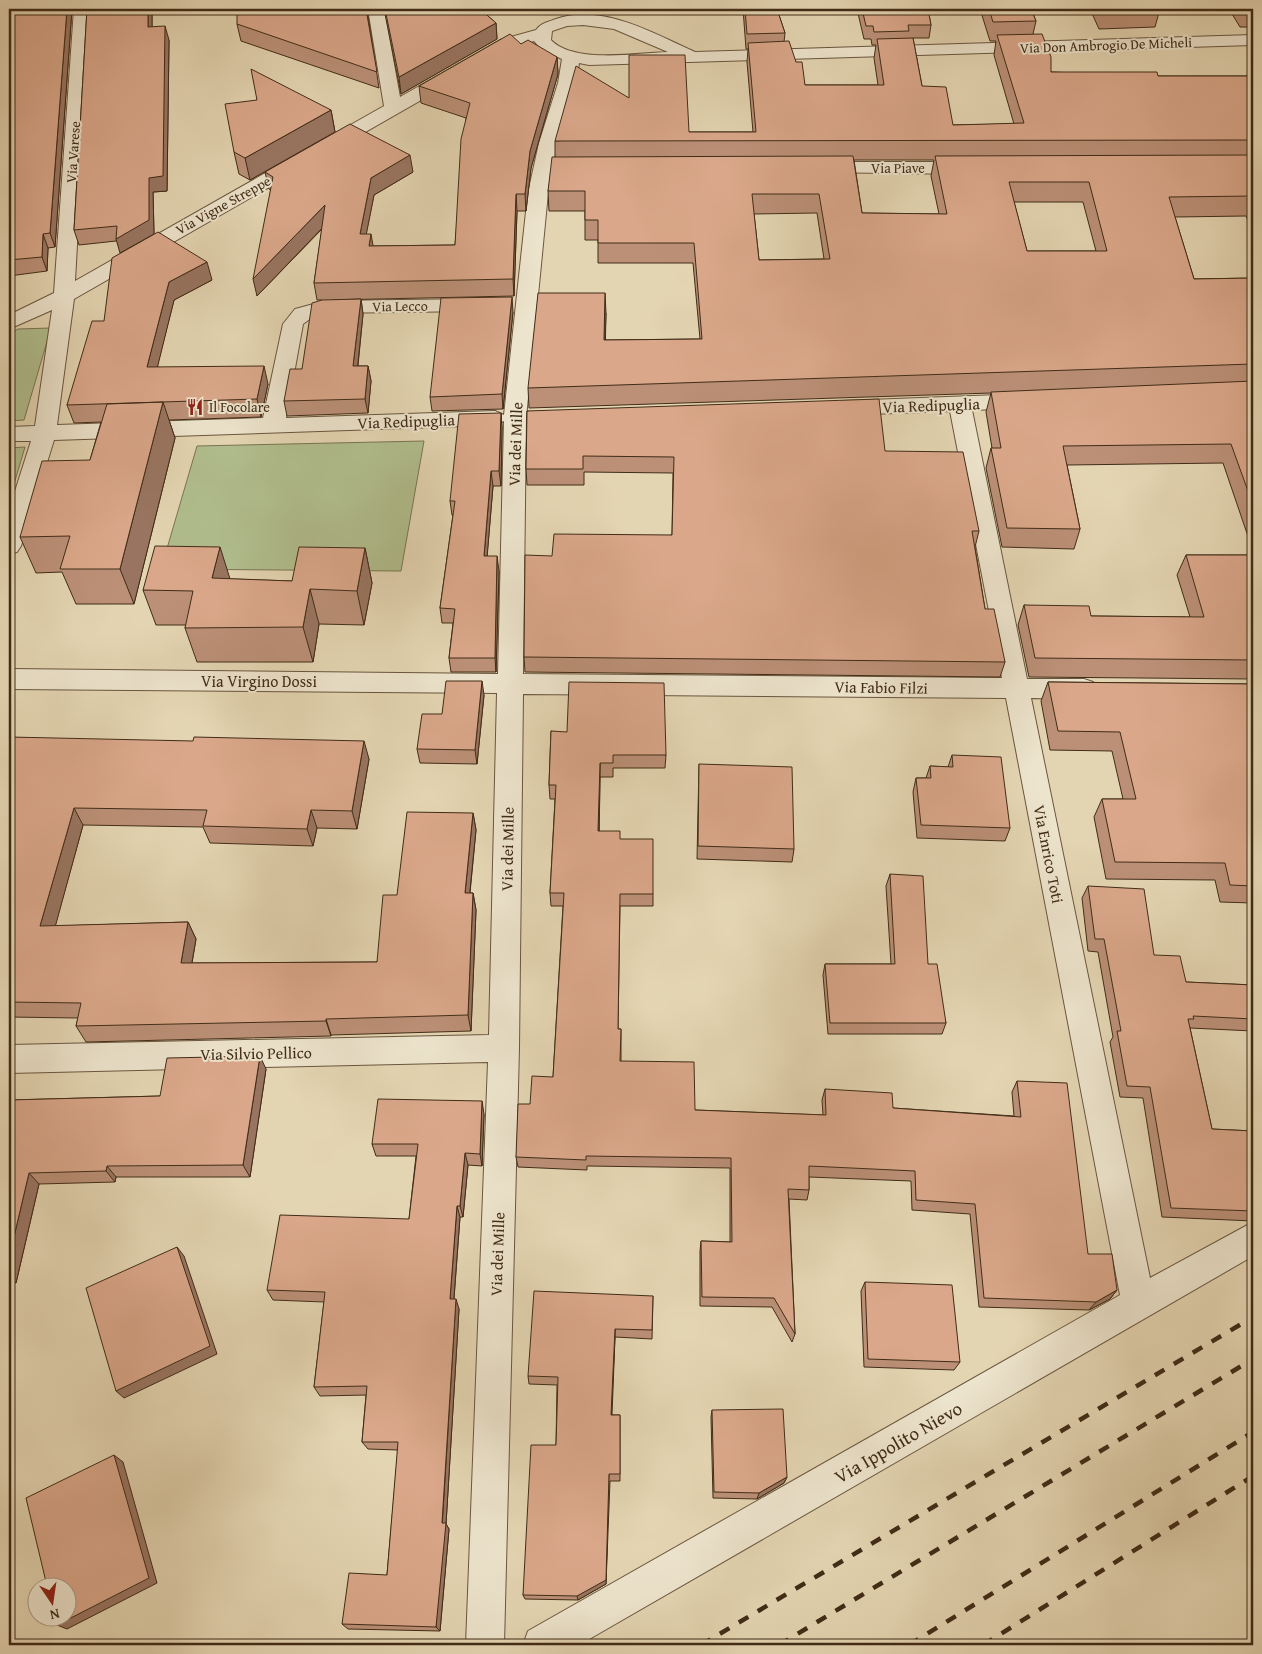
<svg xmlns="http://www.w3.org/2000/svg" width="1262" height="1654" font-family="'Gentium Book Plus',serif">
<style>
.green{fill:#b1be8e;stroke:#797552}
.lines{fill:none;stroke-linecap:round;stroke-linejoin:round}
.minor-casing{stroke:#6a563e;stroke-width:2}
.minor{fill:#ede4cd;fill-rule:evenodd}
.rail{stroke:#412c17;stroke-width:4.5;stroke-dasharray:11 11;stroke-linecap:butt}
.wall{fill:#bb9077;stroke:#412c17;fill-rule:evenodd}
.shaded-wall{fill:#997561;stroke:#412c17}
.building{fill:#daa78a;stroke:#412c17;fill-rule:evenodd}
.labels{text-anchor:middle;stroke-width:4;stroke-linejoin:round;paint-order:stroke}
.far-street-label{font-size:14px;fill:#412c17;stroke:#ede4cd}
.far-poi-label{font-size:14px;fill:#412c17;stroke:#ede4cd;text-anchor:start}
.street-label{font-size:16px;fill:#412c17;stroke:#ede4cd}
.near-street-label{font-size:19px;fill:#412c17;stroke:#ede4cd}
</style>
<rect width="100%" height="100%" fill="#e4d5b2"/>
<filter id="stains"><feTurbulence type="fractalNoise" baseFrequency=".004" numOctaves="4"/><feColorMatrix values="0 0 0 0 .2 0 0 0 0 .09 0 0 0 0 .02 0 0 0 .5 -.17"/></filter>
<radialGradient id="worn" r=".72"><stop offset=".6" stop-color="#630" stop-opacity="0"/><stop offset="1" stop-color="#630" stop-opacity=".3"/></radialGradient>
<path class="green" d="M51,328L24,420L9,421V334L18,329Z
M424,441L401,571L161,569L197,446Z
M25,447L9,501V448Z"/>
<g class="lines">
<g class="minor-casing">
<path id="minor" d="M74,9H90L75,281L384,106L368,9H384L400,97L500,40L536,30C541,23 548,22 556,19C602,3 653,33 695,52L1253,35V45L589,65L579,63L576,83L557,143L548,193L526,418L523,674L1002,678L950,411L843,415L835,413L832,408L835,403L843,401L1024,394L1032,396L1035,401L1032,406L1024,408L972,410L1027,679H1084L1093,682L1097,689L1093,696L1084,699L1031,698L1150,1278L1253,1222V1256L579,1645H523L528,1631L1120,1295L1006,698L523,694L519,1048L504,1645H466L488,1062L9,1073V1045L489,1035L497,693L9,689V669L498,674L504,421L495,425L54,440L21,546L17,552L9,554V510L31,441H9V427L35,426L52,310L9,329V315L54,293ZM583,25L614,29L668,52C637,53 574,64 551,40L552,31L567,26ZM534,41L542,50L562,59L558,83L539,143L528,193L504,415L495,411L286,418L303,324L314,316L325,313L477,311L484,309L487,305L484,301L477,299L325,301L295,309L283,324L263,418L57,425L74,299L512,48Z
M817,162H969L976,164L978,168L976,172L969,174L810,172L808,168L810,164Z"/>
</g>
<use href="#minor" class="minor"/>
<path class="rail" d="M701,1645L1253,1317
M779,1645L1253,1359
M909,1645L1253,1432
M983,1645L1253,1476"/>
</g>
<path class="wall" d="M9,9H73H72L55,247L48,248L47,271L9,276Z
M87,9H152V27L169,40L167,191L153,192L154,234L116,241L79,245L74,230Z
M367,9L379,88L241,41L237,24Z
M384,9H480L496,23L497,39L401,94Z
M743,9H777L785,33L784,42L796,62L805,85H878L874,58L876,45H872L871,39H864L857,9H928L931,25L929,38H913L922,86L953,125L1014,124L994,55L996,41H990L980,9H1031L1036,21L1033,34L1051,72L1158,76H1253V233L1246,216L1175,217L1194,279L1253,278V551L1223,463L1067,465L1080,529L1074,549L1002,547L986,468L991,448H992L986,412L991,393L529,408L528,388L606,313L605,340L700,339L693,263H598V240H585V211H549L548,191L555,157V141L689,132H753L747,62L748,49H746ZM854,160H934L931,176L939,214L862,213ZM1014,202H1083L1096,251H1027ZM817,213L824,259L759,260L754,214Z
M1090,9H1160L1155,27L1099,29Z
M1229,9H1253V27H1240Z
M521,44L557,57L558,74L531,168L526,211H517L514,296L333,300L361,299L363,314L358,366H368L371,381L368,413L287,416L284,401L302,369L322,300H317L314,283L322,229L257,296L271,190L269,189L265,172H413L374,195L366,234L373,246L455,245L466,118L421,103L419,86Z
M257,100L331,110L335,132L250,180L239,174L234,152Z
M212,280L174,300L157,367L268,384L261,417L169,420L175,438L134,604H76L62,572L36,573L20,537L90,460L101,422L74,423L67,405L104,321Z
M513,312L503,409L432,411L430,397Z
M527,411L885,451L979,531L975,547L985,609L1005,662L1000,677L525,672L524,657L552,556L672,535L673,473L584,472V485H527L526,469Z
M501,413L502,428L501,486H493L487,556L499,571L496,672H451L449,658L453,623H442L440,608L453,515H452L450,501Z
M365,548L372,583L364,625L319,624L313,662H197L185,628L186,625H156L143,590L230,579L292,581Z
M1186,555H1253V679L1029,677L1018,625L1024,605L1091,616L1190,617L1177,575Z
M1048,682L1253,684V903L1220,902L1215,880L1106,879L1094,817L1102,799H1123L1112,751L1050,750L1041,701Z
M484,695L477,764L420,763L417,749L442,714Z
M551,731L666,755L665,768H613V777H600L599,831L620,839L653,894V906H620L618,1029H621V1061L695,1110L823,1115L822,1100L825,1089L893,1108L1014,1116L1012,1092L1017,1081L1088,1254L1117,1290L1110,1299L1089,1310L979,1307L970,1214L912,1210L911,1181L809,1177V1190L807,1200L789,1199L795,1334L792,1342L772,1307L700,1306V1251L701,1241L730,1242V1168L587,1166V1170L518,1167L516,1157L530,1104L553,1077L563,906H551L550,893L555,799H550L549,785Z
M9,737L369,759L357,829L317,828L313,846L210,843L203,827L83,825L55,926L188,922L196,939L192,963L377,962L397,895L473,813L476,830L470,893H473L476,910L471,1031L331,1035V1036L86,1042L76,1026L78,1018L9,1017Z
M952,755L1010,828L1005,841L917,838L913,792L916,778H926L930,766L948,767Z
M699,764L794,849L792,862L697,859Z
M890,874L928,964L946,1023L942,1034H828L823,975L825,964H891L886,886Z
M1088,886L1154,955L1186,982L1253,985V1031L1190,1028L1212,1129L1253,1131V1221L1162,1217L1143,1098L1120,1097L1110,1042L1113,1037L1098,952L1088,951L1082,898Z
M266,1069L250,1177H116L115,1182L39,1184L16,1283H9V1100L160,1096Z
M484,1114L482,1166L468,1165L463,1217H460L454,1299L459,1309L446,1524L449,1529L440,1631L348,1629L342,1624L387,1575L398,1450L368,1449L362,1442L366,1395L320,1396L314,1387L324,1302L273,1300L267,1290L409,1219L416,1156H376L372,1144Z
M865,1282L960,1362L954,1370L864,1367L861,1291Z
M653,1296L652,1339L615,1337L612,1415H620V1481H610L606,1584L578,1600L525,1599L523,1595L556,1445L557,1385L529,1384L528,1376Z
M712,1410L787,1477L784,1483L757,1499L713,1498L711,1417Z"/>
<path class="shaded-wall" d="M67,9H72L55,247L50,233Z
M148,9H152V41L148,27Z
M496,23L497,39L401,94L399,77Z
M165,26L169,40L167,191L153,192L154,234L120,253L116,239L149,178Z
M557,57L558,74L531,168L526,211L525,194L530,151Z
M331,110L335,132L250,180L245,158Z
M410,155L413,172L374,195L363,251L360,234L371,178Z
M516,194L517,211L514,296L513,279Z
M325,205L328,222L257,296L253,279Z
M43,234L48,248L47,271L42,257Z
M371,234L374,251L369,246Z
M207,262L212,280L174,300L153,385L147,367L169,282Z
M605,293L606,313L605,360L604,340Z
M512,297L513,312L503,409L502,394Z
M361,299L363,314L356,381L353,366Z
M264,366L268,384L261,417L257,399Z
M368,366L371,381L368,413L365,399Z
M163,402L175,438L134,604L120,569Z
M501,413L502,428L501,486L499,471Z
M491,471L493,486L486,570L484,556Z
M220,547L231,582L212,578Z
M365,548L372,583L364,625L357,591Z
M497,556L499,571L496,672L495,658Z
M310,589L319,624L313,662L303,627Z
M482,681L484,695L477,764L475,750Z
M364,741L369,759L357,829L352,811Z
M600,763V777L599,844L598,831Z
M74,808L83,825L51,942L40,926Z
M311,810L317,828L313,846L307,829Z
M473,813L476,830L468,910L465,893Z
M473,893L476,910L471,1031L468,1015Z
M188,922L196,939L189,979L181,963Z
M326,1019L331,1035V1036L326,1021Z
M260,1056L266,1069L250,1177L243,1165Z
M482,1101L484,1114L482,1166L480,1154Z
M465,1153L468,1165L463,1217L460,1206Z
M107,1166L116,1177L115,1182L106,1171Z
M29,1173L39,1184L16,1283L9,1276V1258Z
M457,1206L460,1217L453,1310L450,1299Z
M177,1247L184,1256L217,1354L124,1398L116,1391Z
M1117,1290L1110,1299L1089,1310L1096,1302Z
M456,1299L459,1309L446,1524L449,1529L440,1631L436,1627Z
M615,1329V1337L611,1422V1415Z
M114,1455L123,1462L157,1583L67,1629L57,1625Z
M609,1474L606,1584L578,1600L577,1596Z
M787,1477L784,1483L757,1499L759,1493Z
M307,1641L313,1645H307Z"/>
<path class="building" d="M9,9H67L50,233L43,234L42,257L9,260Z
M87,9H148V27L165,26L163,176L149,178V220L116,239L117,226L74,230Z
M237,9H366L377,72L237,24Z
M385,9H480L496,23L399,77Z
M745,9H777L785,33L747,34Z
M862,9H928L931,25H908L909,31L874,32L873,26H866Z
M989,9H1031L1036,21L993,22Z
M1104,9H1132L1104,10Z
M510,34L521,44L528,40L557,57L530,151L525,194H516L513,279L314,283L325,205L253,279L273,177L265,172L350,124L410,155L371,178L360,234H371L369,246L455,245L461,139L470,103L419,86Z
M1042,34L1051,57V72H1157L1158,76H1253V140L555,141L576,66L629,98V55H685L689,132H756L748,43L789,41L796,62H802L805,85H884L877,39L913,38L922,86L946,87L953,125L1024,123L997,35Z
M251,69L331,110L245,158L234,152L225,104L257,100Z
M1253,155V196L1169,197L1194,279L1253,278V364L528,388L538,293H605L604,340L702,339L694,243H598V220H585V191H548L552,157L853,156L862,213L947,214L935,156ZM1009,182H1089L1107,251H1027ZM752,194H819L830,259L759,260Z
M158,232L207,262L169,282L147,367L264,366L257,399L67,405L92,321H104L112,258Z
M512,297L502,394L430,397L441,298Z
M361,299L353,366H368L365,399L284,401L290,369H302L312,303L322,300Z
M1253,381V505L1231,444L1063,446L1080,529L1007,528L991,448H1001L991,392Z
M879,399L885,451L963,452L979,531H972L985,609H994L1005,662L524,657L525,555L552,556L554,534L672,535L674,457L583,456V469H526L527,411Z
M163,402L120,569H60L70,536L20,537L42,461L90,460L107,404Z
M501,413L499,471H491L484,556H497L495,658H449L455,609L440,608L455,501H450L459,414Z
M155,546L220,547L212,578L292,581L299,547L365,548L357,591L310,589L303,627L185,628L193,591L143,590Z
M1186,555H1253V660L1035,658L1024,605L1089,606L1091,616L1204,617Z
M446,681H482L475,750L417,749L422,714H442Z
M569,682L664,683L666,755H613V763H600L598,831H620V839H653V894H620L618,1029H621L620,1061L694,1062L695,1110L826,1115L825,1089L892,1093L893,1108L1021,1117L1017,1081L1067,1083L1088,1254H1112L1117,1290L1096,1302L984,1298L975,1204L916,1200L915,1171L809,1166V1190L788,1189L795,1334L774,1298L702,1297L701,1241L732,1242L731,1158L586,1156V1160L516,1157L518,1104H530L532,1076L553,1077L564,893H550L556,785H549L551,731L567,732Z
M1048,682L1253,684V886L1230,885L1225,863L1115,862L1102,799H1136L1120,732L1058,731Z
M9,737L193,741L194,737L364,741L352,811L311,810L307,829L203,826L207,810L74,808L40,926L188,922L181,963L377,962L383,895H397L407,812L473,813L465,893H473L468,1015L326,1019V1021L76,1026L81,1003L9,1002Z
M952,755L1001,757L1010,828L921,825L916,778H931L930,766L953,767Z
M699,764L792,767L794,849L698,846Z
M890,874L923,876L928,964H937L946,1023H830L825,964H895Z
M1088,886L1144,889L1154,955L1180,956L1186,982L1253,985V1019L1193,1016L1194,1019H1188L1212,1129L1253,1131V1211L1171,1208L1150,1087L1127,1086L1117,1031H1121L1104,939H1095Z
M260,1056L243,1165L107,1166L106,1171L29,1173L9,1258V1100L160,1096L167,1058Z
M378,1099L482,1101L480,1154L465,1153L460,1206H457L450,1299H456L442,1523H446L436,1627L342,1624L349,1573L387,1575L398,1442H362L367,1386L314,1387L325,1292L267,1290L280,1215L409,1219L418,1144H372Z
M177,1247L210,1346L116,1391L86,1288Z
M865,1282L952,1285L960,1362L868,1359Z
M534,1291L653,1296L652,1330L615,1329L611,1415H620V1474H609L606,1580L577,1596L523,1595L531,1445H556L558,1377L528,1376Z
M783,1409L787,1477L759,1493L714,1492L712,1410Z
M114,1455L149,1578L57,1625L55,1616H68V1586H47L26,1498Z
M242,1640L307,1641V1645H241Z"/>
<defs>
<g id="restaurant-bare" transform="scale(1.35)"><path d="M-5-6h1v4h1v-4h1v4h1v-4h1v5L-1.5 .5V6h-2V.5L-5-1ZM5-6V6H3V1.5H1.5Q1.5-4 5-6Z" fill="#8f2418" stroke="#ede4cd" stroke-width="2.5" paint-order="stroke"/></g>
</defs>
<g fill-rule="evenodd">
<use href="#restaurant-bare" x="195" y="407"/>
</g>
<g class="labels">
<g class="far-street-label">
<text transform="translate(1106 45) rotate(-2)" y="5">Via Don Ambrogio De Micheli</text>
<text transform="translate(73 152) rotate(-86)" y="5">Via Varese</text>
<text x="898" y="173">Via Piave</text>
<text transform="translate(223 205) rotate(-29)" y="5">Via Vigne Streppe</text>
<text transform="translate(400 306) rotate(-1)" y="5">Via Lecco</text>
</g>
<g class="far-poi-label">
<text x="209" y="412">Il Focolare</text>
</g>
<g class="street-label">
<text transform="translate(931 405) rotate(-2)" y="6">Via Redipuglia</text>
<text transform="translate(406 421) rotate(-2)" y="6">Via Redipuglia</text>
<text transform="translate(515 444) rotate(-88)" y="6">Via dei Mille</text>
<text x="259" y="687">Via Virgino Dossi</text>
<text transform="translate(881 687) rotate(1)" y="6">Via Fabio Filzi</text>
<text transform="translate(507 849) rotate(-89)" y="6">Via dei Mille</text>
<text transform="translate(1049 854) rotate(79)" y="6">Via Enrico Toti</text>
<text transform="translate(256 1053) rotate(-1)" y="6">Via Silvio Pellico</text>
<text transform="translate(497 1254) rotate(-88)" y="6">Via dei Mille</text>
</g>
<g class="near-street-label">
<text transform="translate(898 1442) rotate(-30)" y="7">Via Ippolito Nievo</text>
</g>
</g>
<rect width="1262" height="1654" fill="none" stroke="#e4d5b2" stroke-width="30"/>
<rect x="10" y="10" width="1242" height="1634" fill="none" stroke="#412c17" stroke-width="2.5"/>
<rect x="15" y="15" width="1232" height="1624" fill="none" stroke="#412c17"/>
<g transform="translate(52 1602) rotate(167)"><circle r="24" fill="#ede4cd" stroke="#a89a84"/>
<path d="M0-4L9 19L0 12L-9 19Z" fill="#8f2418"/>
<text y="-8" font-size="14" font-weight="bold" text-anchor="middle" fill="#412c17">N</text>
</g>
<rect width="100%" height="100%" filter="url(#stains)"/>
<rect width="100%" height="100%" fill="url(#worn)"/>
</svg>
